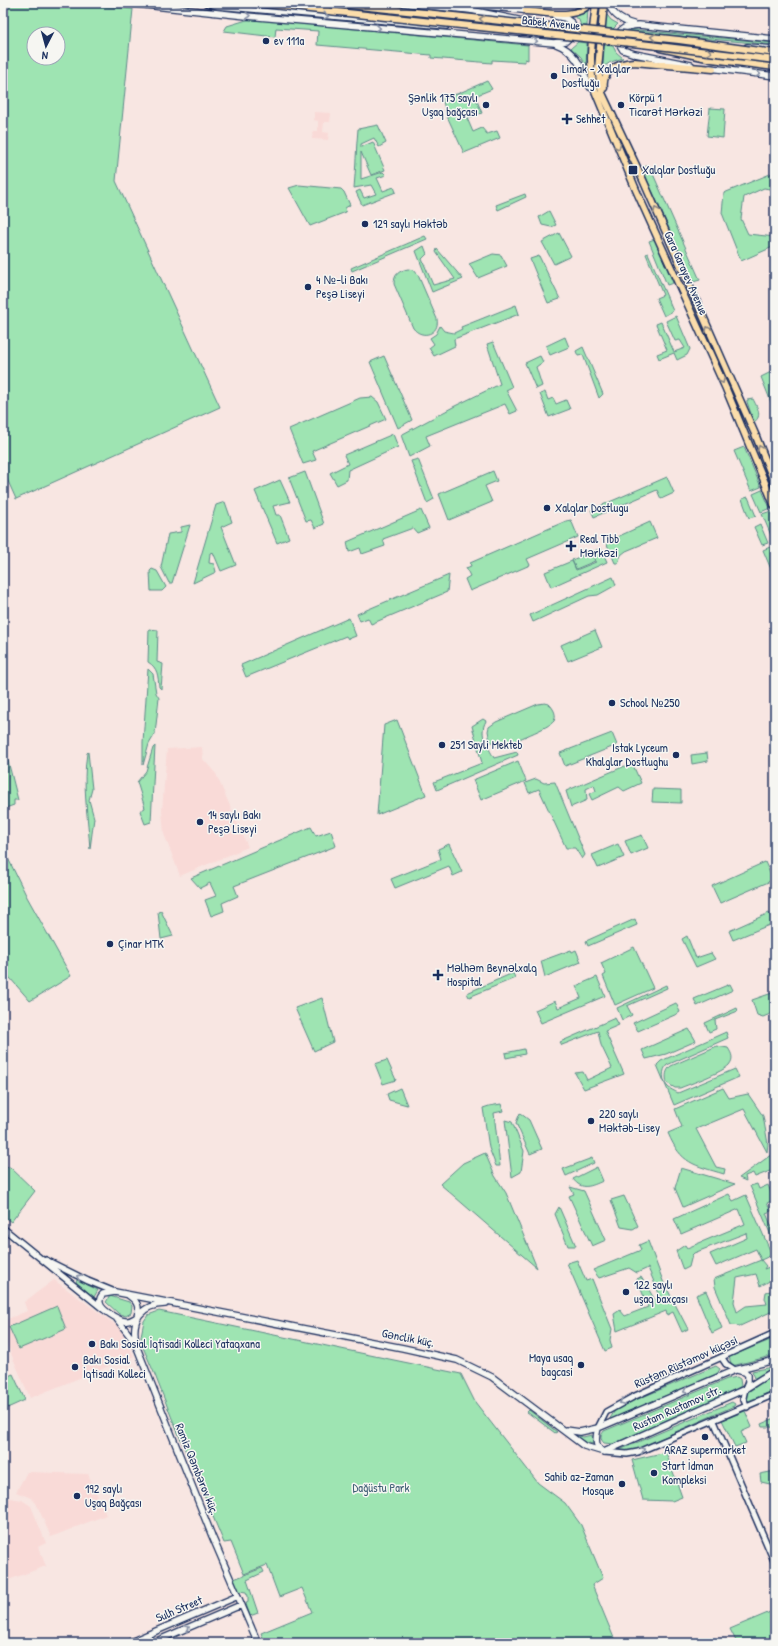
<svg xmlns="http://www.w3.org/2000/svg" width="778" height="1646" font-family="'Patrick Hand',sans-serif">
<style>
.built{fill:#f9dad7}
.green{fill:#9ee4b2;stroke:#5c8a88;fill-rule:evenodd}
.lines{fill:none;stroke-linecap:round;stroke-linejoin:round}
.tertiary-casing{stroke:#1b2f5e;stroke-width:8}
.secondary-casing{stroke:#1b2f5e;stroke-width:8}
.primary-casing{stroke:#1b2f5e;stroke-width:9}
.tertiary{stroke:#f6f6f2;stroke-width:5}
.secondary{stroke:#f6f6f2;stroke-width:5.5}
.primary{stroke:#fbddab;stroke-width:6}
.primary-bridge-casing{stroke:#1b2f5e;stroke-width:9;stroke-linecap:butt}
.primary-bridge{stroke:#fbddab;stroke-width:6}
.oneway{stroke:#8892a8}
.oneway2{stroke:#8b8684}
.poi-dot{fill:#1b2f5e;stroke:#f6f6f2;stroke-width:1.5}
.labels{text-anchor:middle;stroke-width:3;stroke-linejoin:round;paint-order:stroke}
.street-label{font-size:12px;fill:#1b2f5e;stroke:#f6f6f2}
.poi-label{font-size:12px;fill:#1b2f5e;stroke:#f6f6f2;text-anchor:start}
.park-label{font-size:12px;fill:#3c5c73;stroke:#f6f6f2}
</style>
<rect width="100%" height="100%" fill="#f8e6e2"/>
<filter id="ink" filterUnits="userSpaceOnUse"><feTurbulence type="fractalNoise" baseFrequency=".025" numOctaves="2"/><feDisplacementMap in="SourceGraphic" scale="8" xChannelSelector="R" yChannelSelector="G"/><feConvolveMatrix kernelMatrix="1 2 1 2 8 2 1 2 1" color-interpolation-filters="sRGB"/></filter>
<g filter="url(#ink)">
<path class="built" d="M314,112L331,113L330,122H324L323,132L329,133L328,140L312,139L313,131H318V121L314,120Z
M202,747L203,759L216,774L248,847L180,876L164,834L162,811L167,749Z
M54,1280L120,1328L134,1356L30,1398L3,1335V1321L27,1311L24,1302Z
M27,1472L88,1474L106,1515L51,1537L36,1503L31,1498L16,1492Z
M3,1497L22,1500L31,1506L46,1543L38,1547L46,1566L3,1582Z"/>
<path class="green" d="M3,3H66L133,9L116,181L220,407L16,499L3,470ZM34,34H58V58H34Z
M588,9L587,26H581L579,20L574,16L583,14Z
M604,11L611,20L618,24L613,29L604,28Z
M250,19L528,45V60L525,59V62L492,60V63L431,58V55L317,45L318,31L276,28L275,37L224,31L227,26Z
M627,29L775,43V45L624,31Z
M578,42L587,43L586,67L581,57L571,48Z
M604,45L613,46L616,52L623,58L611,62L603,67Z
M487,81L492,89L475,96L482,113L467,118L473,132L482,128L487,134L497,131L500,138L464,153L446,114L442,97L457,94Z
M710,108L725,109L723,138L707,136Z
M378,125L386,143L379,147L374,138L361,144V147L373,142L385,170L371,175L361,152V179L383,172L386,175L377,178L383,191L394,187L396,192L362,205L356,192L360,190L364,198L376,194L371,185L354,188C356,168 356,149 358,129Z
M649,165L700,280L693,282L642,168Z
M775,172V190L764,188L744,197L741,219L748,234L775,237V246L741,261L722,213L724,193Z
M299,185L341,189L344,192L350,205L345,208L346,212L310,226L289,188Z
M525,194L526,197L498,210L496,205Z
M549,211L556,225L551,227L542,225L539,217Z
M559,233L571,256L554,264L542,242Z
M425,236L427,239L352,271L351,268Z
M655,239L673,283L667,285L649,241Z
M424,246L427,254L422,259L433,285L455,279L436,252L437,249L463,279L432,292L416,251Z
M648,253L673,311L664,316L656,298L663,295L646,254Z
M493,254L501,255L507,266L478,278L469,264Z
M539,256L560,299L548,303L530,259Z
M408,269L414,270L418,275L437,319C440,334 422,340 413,328L394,284C394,274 399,271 408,269Z
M516,305L519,314L454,339L455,346L434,356L429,348L434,344L430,338L436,334L440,326L444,331L454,333L462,329L461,327Z
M676,316L690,349L687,355L677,360L674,353L659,359L657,354L667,350L656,324L661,322L674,352L685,348L680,340L675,341L666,321Z
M565,337L569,347L550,355L546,346Z
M493,342L512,387L506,390L517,411L510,414L505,404L426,436L430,446L409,457L401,435L455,406L500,384L487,344Z
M583,347L603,394L599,398L583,355L578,356L576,351Z
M384,356L412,420L398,428L370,362Z
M540,356L543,362L536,367L542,386L536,389L525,363Z
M775,370V412L761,377Z
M545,392L548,400L553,398L556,404L566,400L570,409L549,417L540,394Z
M372,397L378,402L386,419L312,451L316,460L303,464L289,429L360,398Z
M753,399C757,407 763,416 754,422L747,402V400Z
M393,434L398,447L348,470L347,480L337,485L330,473L348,464L344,455Z
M744,447L761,487L751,491L734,451Z
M418,459L434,499L427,503L411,461Z
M493,471L497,481L485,486L492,502L449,520L439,494Z
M305,472L324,524L315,528L311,520L306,521L289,478Z
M667,477L674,493L661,499L657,490L594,517L591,510Z
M280,480L290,502L273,506L276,515H280L289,538L277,543L255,491Z
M762,490L770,508L761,512L753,494Z
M748,497L756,516L749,518L742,499Z
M225,502L232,522L221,527L236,565L221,571L213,552L210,553L209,563L214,564L216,572L193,583L216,505Z
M421,510L429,528L417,533L413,528L383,539L385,546L362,554L360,548L349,552L347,542Z
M771,511L775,521V539L773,540L762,514Z
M571,520L578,537L527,559L530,565L470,591L465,579L470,576L466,568L471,566L470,563L566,521Z
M650,522L657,538L626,551L621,555L618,563H615L606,542Z
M760,524L768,543L762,545L754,527Z
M190,525L172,583H169L161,567L168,534L181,532V527Z
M770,547L775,560V573L773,574L763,550Z
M601,548L607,562L551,587L545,572L572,561L576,570L596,562L592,552Z
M591,552L595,561L576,569L572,560Z
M152,569L157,571L166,587L162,591H151L150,571Z
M449,575L447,592L371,624L368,618L360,621L357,614Z
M613,577L616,585L598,595L589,596L533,622L530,615Z
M349,618L356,636L348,639L346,636L246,677L241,665Z
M149,629L158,630L157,662L163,664L161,689L159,687C158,676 158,668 148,662Z
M595,630L602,647L568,661L561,645Z
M148,669L153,674L156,693L159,698L155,734L149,744L143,765V742Z
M545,703L549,704C554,709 557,715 554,721C549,728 513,741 503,746H498L490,741L488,731L489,727L496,722L538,704Z
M483,719L486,721C478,735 488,746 494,758L517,752L518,755L437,790L434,782L482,763L472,726Z
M397,720L426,795L377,815L384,725Z
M612,733L617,745L565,766L560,753Z
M3,745H4L18,800H14V805L3,809Z
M155,746L151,822L145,824L140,811L145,808L137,782L146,771L153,748Z
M88,752L92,789L89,800L94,818L90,849C88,818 82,784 87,753Z
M707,753L708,761L692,764L691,755Z
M518,761L526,781L481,800L473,780Z
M632,763L641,783L624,791L619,787L592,800L589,794L596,791L594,785L586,789L587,800L571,807L566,791Z
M536,779L544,783L555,782L585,855L582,859L575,848H566L539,789L529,793L525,783Z
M653,789L681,790V803L652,802Z
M311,827L316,836L331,831L336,846L234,886L238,896L222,903L224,911L211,916L205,900L216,896L210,883L200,888L191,878Z
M642,835L648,848L631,855L625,841Z
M449,844L462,872L453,876L449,866L395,888L391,879L441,859L438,849Z
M618,844L624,857L598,868L592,855Z
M3,848L27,897L71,976L30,1001L3,970Z
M765,862L773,880L720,903L712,886Z
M161,911L173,936L161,939L158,912Z
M769,913L774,923L733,940L729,931Z
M635,919L637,925L588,946L586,941Z
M687,936L696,958L711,953L715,959L696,967L682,939Z
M634,947L653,988L615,1005L603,976L606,974L601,963Z
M571,950L572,952L576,950L581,962L545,977L541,961Z
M513,973L515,978L469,997L467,993Z
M597,977L605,996L541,1023L535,1010L555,1001L558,1008L581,998L576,986Z
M730,984L733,990L697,1006L694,999Z
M666,985L667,988L627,1006L632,1015L622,1020L617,1008Z
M775,992V1012L763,1017L757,1015L752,1000Z
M322,998L333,1042L314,1051L295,1008Z
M676,1003L680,1012L677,1014L638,1031L633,1023Z
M737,1008L738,1011L715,1020L716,1029L709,1032L705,1023Z
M615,1018L619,1025L605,1031L624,1074L584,1089L575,1073L583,1072L587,1080L612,1068L601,1045L598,1031L562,1045L560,1042Z
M689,1029L696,1041L666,1054L646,1059L642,1050Z
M726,1032L728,1038L667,1065C662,1070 662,1080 667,1086C669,1089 675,1091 678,1093L735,1069L739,1077L674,1105L657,1065L661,1061Z
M717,1046L728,1048C732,1054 734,1059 729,1065C723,1072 690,1084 680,1088H675L667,1083C665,1076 666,1070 671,1066Z
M524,1049L525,1054L506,1058L505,1053Z
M387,1060L396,1080L383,1084L375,1064Z
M400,1088L407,1105L389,1100L387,1094Z
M723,1088L729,1098L748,1094L763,1116L768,1144L767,1152L744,1109L696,1129L716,1167L725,1169L724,1174C694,1165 681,1164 668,1133L682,1127L675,1109Z
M501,1104L503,1111L494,1113L500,1166H496L489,1148L483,1108L489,1106Z
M520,1113L529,1120L542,1149L530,1154L516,1123Z
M505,1120L512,1122L524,1151L521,1172L512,1177Z
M775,1152V1169L755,1177L753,1173L745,1176L746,1181L739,1178Z
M485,1153L495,1176L506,1193L537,1268L440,1184L463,1163Z
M592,1158L594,1163L566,1176L563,1169Z
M10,1167L35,1191L11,1222L3,1216V1168Z
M597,1167L603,1181C591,1186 582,1191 573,1179Z
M681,1168L735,1184L683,1207L675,1188Z
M757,1184L759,1189L768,1185L774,1200L767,1203L771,1211L766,1213L775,1235V1245L750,1186Z
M570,1187L584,1191L606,1240L592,1246L569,1196L574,1194Z
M729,1194L733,1201L746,1195L772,1255L761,1260L766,1266L764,1269L775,1265C775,1278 771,1281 760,1286L756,1274L737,1278L734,1302L737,1312L746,1306L767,1304L765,1298L766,1292L775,1290V1310L740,1326L731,1325L715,1287L714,1279L761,1260L756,1249L716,1266L710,1254L747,1238L746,1233L694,1253L692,1255L689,1267L683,1270L676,1251L685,1245L687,1248L745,1224L739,1209L681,1234L674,1219Z
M624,1196L638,1226L633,1229L621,1227L611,1200Z
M559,1207L576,1246H568L555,1214Z
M648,1241L663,1281L688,1329L682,1332L673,1312L667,1315L666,1311L617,1331L614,1314L620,1310L625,1316L648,1307L637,1279L641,1277L655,1300L661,1298L648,1268L637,1273L629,1268L599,1278L593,1270L641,1250L639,1245Z
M577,1260L586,1281L592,1279L612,1329L610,1340L612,1348L605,1351L567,1263Z
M77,1280L98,1290L94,1297L76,1282Z
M706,1291L722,1328L712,1333L696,1295Z
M110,1296L129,1302L132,1306L131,1313L126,1316L119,1314L106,1302Z
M57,1306L66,1329L19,1349L9,1327Z
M159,1311L461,1374L475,1402L538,1483L565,1503L581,1525L603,1578L592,1585L616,1643H265L261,1633L312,1612L302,1588L279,1597L267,1565L244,1574L231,1542L224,1543L171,1416L155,1375L142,1345L141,1336L144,1321L148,1315Z
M775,1338V1355L732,1366L729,1357Z
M716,1366L720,1369L717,1374L609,1420L614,1412L619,1407Z
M773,1367L755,1378L752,1371Z
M13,1374L25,1400L3,1410V1378Z
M775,1374V1390L748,1401L745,1394Z
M737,1377L740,1379L741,1386L736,1389L613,1444L604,1443C600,1439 600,1436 604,1431L727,1379Z
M732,1402L735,1404L734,1406L631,1452L617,1451Z
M529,1410L557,1432L555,1433L527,1412Z
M745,1411L752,1427L741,1432L746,1443L735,1447L722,1420Z
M775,1418V1429H773L772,1427H762L761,1424Z
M573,1435L583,1437L592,1435L593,1444L585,1442Z
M666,1452L682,1497L672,1501L643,1500L632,1460Z
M775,1471V1483L770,1484L761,1482L760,1474Z
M262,1568L264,1572L247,1580L258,1613L250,1616L246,1604L248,1601V1596L246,1592L239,1591L234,1579Z
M775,1610V1643H768L766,1638L754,1643H737L730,1629Z"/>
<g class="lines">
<g class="tertiary-casing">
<path id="tertiary" d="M3,1228L103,1309
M46,1260L88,1281L115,1292
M722,1358L726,1364L735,1370
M745,1389L743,1398L747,1407
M714,1421L775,1563
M598,1428L606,1412L633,1397L775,1333
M604,1452L627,1454L638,1452L775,1394"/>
</g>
<g class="secondary-casing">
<path id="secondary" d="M126,3L246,16L554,43L566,41L573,34L572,23L565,18L555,16
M206,3L218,6L446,26
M396,3L470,10L528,22
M457,3L530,11
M608,3C612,14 622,21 633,24
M556,44C576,51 582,69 590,87
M747,47L775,49
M691,65L635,54L623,50L617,40C618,27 628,26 639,25L775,39
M710,68L775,76
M128,1295C137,1301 140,1306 137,1317C133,1319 130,1322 125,1321C118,1320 101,1310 100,1303C99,1299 101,1296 103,1294L115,1292L403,1348L457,1360L492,1377L584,1446L604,1452L745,1389L775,1370
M117,1319L130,1336L138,1350L212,1536L258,1643
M136,1342C131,1319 141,1305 165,1304
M737,1370L745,1372L748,1375V1382L745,1389
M598,1428C596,1436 594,1446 602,1451
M566,1430L580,1432L598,1428L735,1370L775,1360
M128,1643L238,1596
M152,1643L241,1605"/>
</g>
<g class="primary-casing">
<path id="primary" d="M596,3C593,31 587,64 595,91L636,190L726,389L775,507
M604,3L598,69L602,93L643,180L755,434L775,484
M526,11C546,12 576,21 590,3
M660,48L712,59L775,67
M604,88C601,70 620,63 634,62L713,69"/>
</g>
<use href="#tertiary" class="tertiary"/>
<use href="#secondary" class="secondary"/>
<use href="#primary" class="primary"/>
<g class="primary-bridge-casing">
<path id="primary-bridge" d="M253,3L641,44L775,60
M331,3L679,40L775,53"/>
</g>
<use href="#primary-bridge" class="primary-bridge"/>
</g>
<defs><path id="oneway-chevron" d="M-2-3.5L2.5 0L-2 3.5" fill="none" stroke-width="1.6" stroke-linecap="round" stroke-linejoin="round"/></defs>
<g class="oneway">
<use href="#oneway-chevron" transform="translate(248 16) rotate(5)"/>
<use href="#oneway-chevron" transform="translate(326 16) rotate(5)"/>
<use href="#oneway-chevron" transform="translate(378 28) rotate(5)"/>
<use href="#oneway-chevron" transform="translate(535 41) rotate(5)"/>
<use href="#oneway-chevron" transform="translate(758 74) rotate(6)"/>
<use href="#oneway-chevron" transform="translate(79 1277) rotate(-154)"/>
<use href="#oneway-chevron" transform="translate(686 1391) rotate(157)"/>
<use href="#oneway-chevron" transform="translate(622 1402) rotate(153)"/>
<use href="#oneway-chevron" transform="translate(642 1450) rotate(-22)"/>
<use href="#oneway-chevron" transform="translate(187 1628) rotate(-23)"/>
</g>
<g class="oneway2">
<use href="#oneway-chevron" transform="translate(482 19) rotate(-174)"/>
<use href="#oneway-chevron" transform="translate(653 37) rotate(-174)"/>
<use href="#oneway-chevron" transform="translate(709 52) rotate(7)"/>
<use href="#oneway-chevron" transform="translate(618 147) rotate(67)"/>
<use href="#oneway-chevron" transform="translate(656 210) rotate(-114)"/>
<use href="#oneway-chevron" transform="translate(708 329) rotate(-114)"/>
<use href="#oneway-chevron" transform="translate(722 381) rotate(66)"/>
<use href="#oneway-chevron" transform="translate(760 448) rotate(-112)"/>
</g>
</g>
<g class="poi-dot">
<circle cx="266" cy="41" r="4"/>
<circle cx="554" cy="76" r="4"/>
<circle cx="486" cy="105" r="4"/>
<circle cx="621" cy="105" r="4"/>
<path d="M565 113h4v4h4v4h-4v4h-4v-4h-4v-4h4z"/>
<rect x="628" y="165" width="10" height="10" rx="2"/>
<circle cx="365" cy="224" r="4"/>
<circle cx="308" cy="287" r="4"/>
<circle cx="547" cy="508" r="4"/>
<path d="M569 540h4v4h4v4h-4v4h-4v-4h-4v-4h4z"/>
<circle cx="612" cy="703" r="4"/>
<circle cx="442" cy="745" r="4"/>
<circle cx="676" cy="755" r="4"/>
<circle cx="200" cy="822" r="4"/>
<circle cx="110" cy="944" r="4"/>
<path d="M436 969h4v4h4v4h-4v4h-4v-4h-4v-4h4z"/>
<circle cx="591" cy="1121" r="4"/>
<circle cx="626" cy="1292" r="4"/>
<circle cx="92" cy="1344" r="4"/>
<circle cx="581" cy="1365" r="4"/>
<circle cx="75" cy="1367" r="4"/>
<circle cx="705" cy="1437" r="4"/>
<circle cx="654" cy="1473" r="4"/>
<circle cx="622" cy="1484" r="4"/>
<circle cx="77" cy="1496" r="4"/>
</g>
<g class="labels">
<g class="street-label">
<text transform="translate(551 23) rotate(6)" y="4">Babek Avenue</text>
<text transform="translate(686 273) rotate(66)" y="4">Gara Garayev Avenue</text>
<text transform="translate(408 1338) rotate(11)" y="4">Gənclik küç.</text>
<text transform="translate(686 1362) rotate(-24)" y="4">Rüstəm Rüstəmov küçəsi</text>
<text transform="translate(677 1408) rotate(-24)" y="4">Rustam Rustamov str.</text>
<text transform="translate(197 1469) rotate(68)" y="4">Ramiz Qəmbərov küç.</text>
<text transform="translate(179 1609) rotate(-23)" y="4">Sulh Street</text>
</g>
<g class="poi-label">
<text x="274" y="45">ev 111a</text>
<text x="562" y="73">Limak - Xalqlar<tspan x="562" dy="14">Dostluğu</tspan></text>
<text x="478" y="102" text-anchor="end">Şənlik 175 saylı<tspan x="478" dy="14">Uşaq bağçası</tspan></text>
<text x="629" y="102">Körpü 1<tspan x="629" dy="14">Ticarət Mərkəzi</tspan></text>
<text x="576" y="123">Sehhet</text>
<text x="642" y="174">Xalqlar Dostluğu</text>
<text x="373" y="228">129 saylı Məktəb</text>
<text x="316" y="284">4 №-li Bakı<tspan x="316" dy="14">Peşə Liseyi</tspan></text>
<text x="555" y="512">Xalqlar Dostlugu</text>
<text x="580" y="543">Real Tibb<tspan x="580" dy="14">Mərkəzi</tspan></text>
<text x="620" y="707">School №250</text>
<text x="450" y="749">251 Sayli Mekteb</text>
<text x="668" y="752" text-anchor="end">Istak Lyceum<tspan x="668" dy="14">Khalglar Dostlughu</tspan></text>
<text x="208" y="819">14 saylı Bakı<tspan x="208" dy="14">Peşə Liseyi</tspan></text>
<text x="118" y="948">Çinar MTK</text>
<text x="447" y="972">Məlhəm Beynəlxalq<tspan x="447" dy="14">Hospital</tspan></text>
<text x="599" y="1118">220 saylı<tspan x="599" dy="14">Məktəb-Lisey</tspan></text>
<text x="634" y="1289">122 saylı<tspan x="634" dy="14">uşaq baxçası</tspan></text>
<text x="100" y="1348">Bakı Sosial İqtisadi Kolleci Yataqxana</text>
<text x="573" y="1362" text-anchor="end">Maya usaq<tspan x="573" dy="14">bagcasi</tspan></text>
<text x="83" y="1364">Bakı Sosial<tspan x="83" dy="14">İqtisadi Kolleci</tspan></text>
<text x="705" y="1454" text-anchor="middle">ARAZ supermarket</text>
<text x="662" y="1470">Start İdman<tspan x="662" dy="14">Kompleksi</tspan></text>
<text x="614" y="1481" text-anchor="end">Sahib az-Zaman<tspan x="614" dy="14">Mosque</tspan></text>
<text x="85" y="1493">192 saylı<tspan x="85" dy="14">Uşaq Bağçası</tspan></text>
</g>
<g class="park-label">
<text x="381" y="1492">Dağüstu Park</text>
</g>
</g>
<rect width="778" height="1646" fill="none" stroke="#f6f6f2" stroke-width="16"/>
<rect x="8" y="8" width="762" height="1630" fill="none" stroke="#1b2f5e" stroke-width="1.5" filter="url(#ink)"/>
<g transform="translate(46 46) rotate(186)"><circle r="19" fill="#f6f6f2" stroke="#9ea6b7"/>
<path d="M0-3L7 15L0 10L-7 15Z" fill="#1b2f5e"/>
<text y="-6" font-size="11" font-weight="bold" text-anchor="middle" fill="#1b2f5e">N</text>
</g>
</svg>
